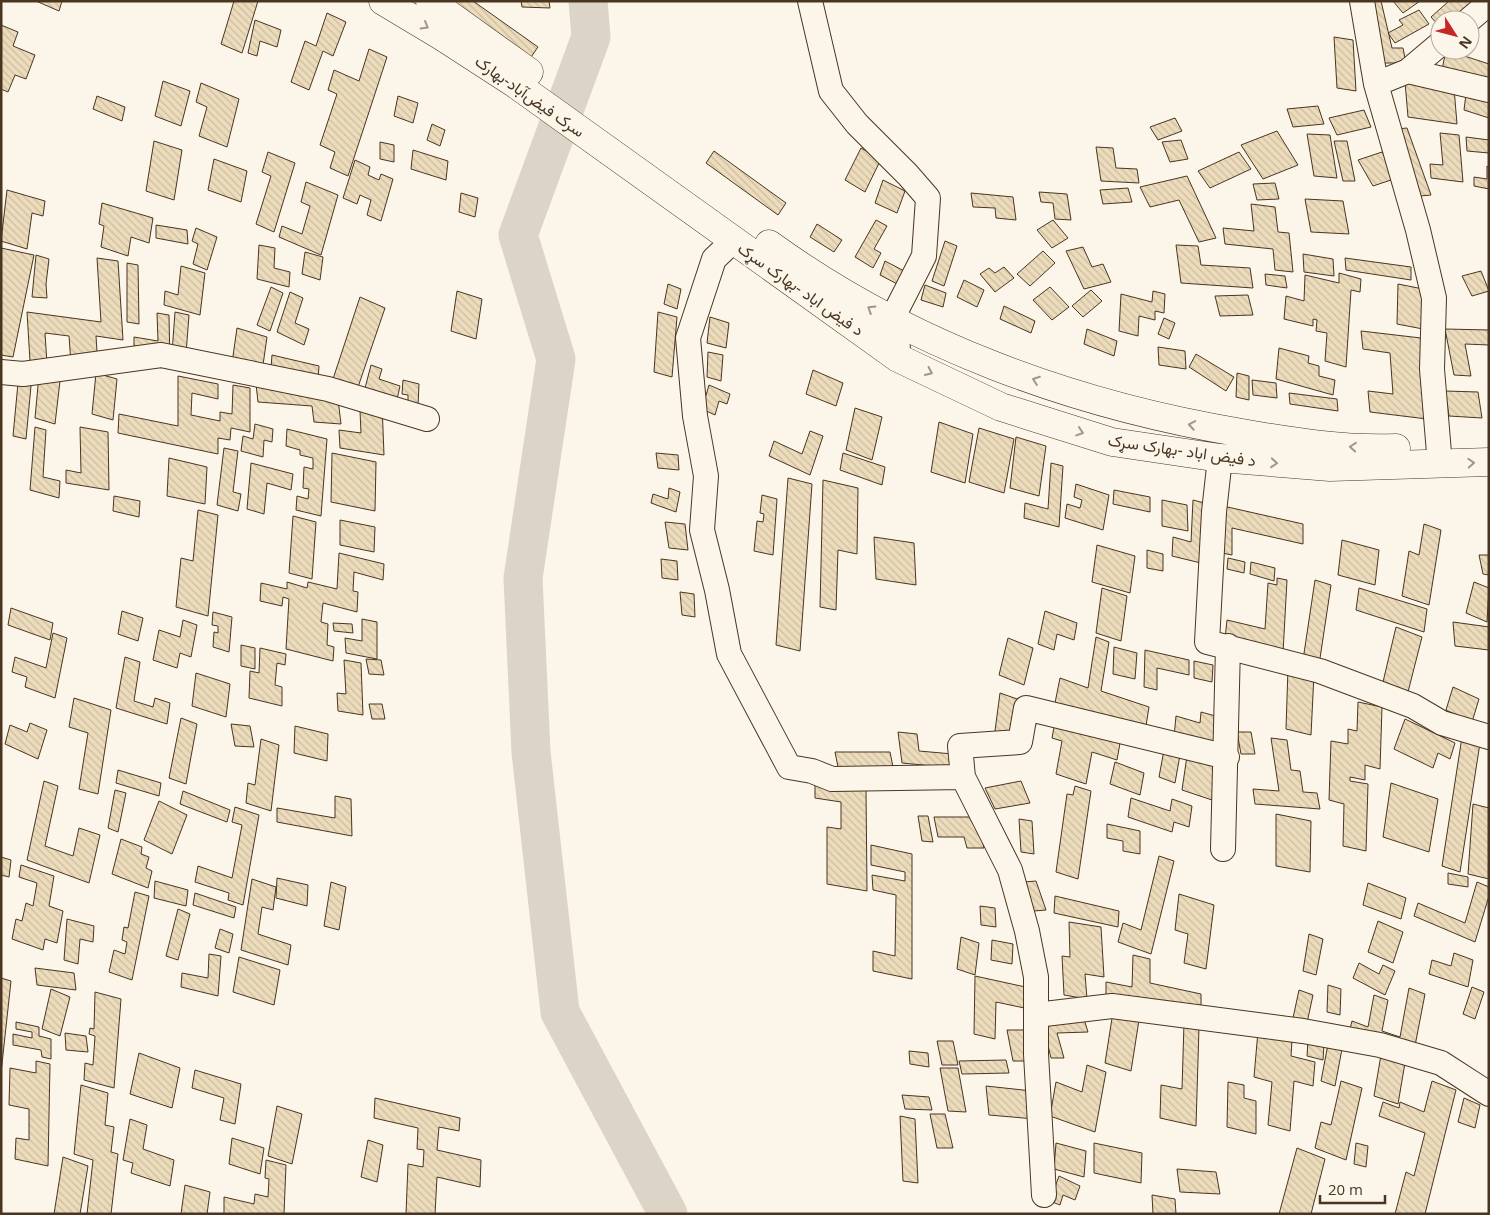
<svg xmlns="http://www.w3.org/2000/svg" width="1490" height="1215" font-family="'Open Sans',Vazirmatn,sans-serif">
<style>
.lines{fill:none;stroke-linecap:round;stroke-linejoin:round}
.river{stroke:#dcd4c6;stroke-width:39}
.building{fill:url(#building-back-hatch);stroke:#4a3520}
.minor-casing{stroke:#4a3520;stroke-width:26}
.major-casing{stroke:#4a3520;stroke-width:29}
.minor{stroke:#fbf6e9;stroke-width:24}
.major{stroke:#fbf6e9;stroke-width:28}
.oneway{stroke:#a29684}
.labels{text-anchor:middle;stroke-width:4;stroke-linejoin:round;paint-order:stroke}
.street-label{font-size:16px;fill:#4a3520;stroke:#fbf6e9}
</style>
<defs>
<pattern id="building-back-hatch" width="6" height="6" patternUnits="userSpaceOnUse" patternTransform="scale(1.25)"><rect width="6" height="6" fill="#ecdcbc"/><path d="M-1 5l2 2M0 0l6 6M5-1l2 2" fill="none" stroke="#ccbda1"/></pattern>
</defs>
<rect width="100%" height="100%" fill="#fbf6e9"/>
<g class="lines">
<path class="river" d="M588,1L591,37L518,235L556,359L523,578L531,752L560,1012L668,1214"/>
</g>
<path class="building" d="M36,1H62L59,11Z
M234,1H258L242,53L221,44Z
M455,1H473L538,47L529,60L452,6Z
M521,1H549L550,8L522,7Z
M1368,1H1381L1392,48H1403L1406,63H1382Z
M1393,1H1420L1403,13Z
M1449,1H1480L1458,20H1440V27L1431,17Z
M1419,10L1429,24L1395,43L1388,33L1403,25L1399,20Z
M327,13L346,22L333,56L323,51L309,90L291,82L305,41L316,46Z
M255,20L281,30L277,47L260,41L257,56L248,53Z
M1,25L18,32L13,46L35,55L26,79L15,75L8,92L1,89Z
M1334,37L1353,40L1356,91L1337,88Z
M369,49L387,57L348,176L330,168L335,152L320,145L337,94L328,90L334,70L359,81Z
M1446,50L1489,64V86L1442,70Z
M163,81L190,91L181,126L155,116Z
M1405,82L1454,88L1457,124L1408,117Z
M201,83L239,99L227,147L199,136L207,107L196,102Z
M1466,94L1489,101V118L1464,110Z
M97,96L125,107L122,121L93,109Z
M398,96L418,103L413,123L394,116Z
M1318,106L1324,124L1293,127L1287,109Z
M1364,110L1371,127L1337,135L1329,118Z
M1175,118L1182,131L1158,140L1150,127Z
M432,124L445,130L440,146L427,140Z
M1407,128L1431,195L1420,196L1397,129Z
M1277,131L1298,165L1263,179L1241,145Z
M1440,133L1459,135L1463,182L1431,178L1430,164L1443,165Z
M1307,134L1330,135L1337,178L1314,176Z
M1466,137L1489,140V153L1467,151Z
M1181,140L1188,159L1170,162L1162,142Z
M154,141L182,150L174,200L146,191Z
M1334,141H1347L1355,181H1343Z
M380,142L394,145V162L380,159Z
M1096,147L1113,148L1116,168L1137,169L1139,183L1101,181Z
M861,148L881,159L865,192L845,180Z
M413,150L448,161L446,180L411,169Z
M714,151L786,203L778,215L706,163Z
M268,152L295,163L274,232L256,224L271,176L262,172Z
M1239,152L1251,169L1210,188L1198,171Z
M1382,152L1397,178L1373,186L1358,160Z
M214,159L247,171L241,202L208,190Z
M355,160L370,167L368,175L379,180L381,174L393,179L381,221L367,215L371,200L360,195L357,204L343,198Z
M1487,166L1489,167V189L1474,186V177L1487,179Z
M1187,176L1216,238L1199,242L1179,200L1150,207L1140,187Z
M883,180L905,191L897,213L875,203Z
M306,182L338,195L321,255L279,237L282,226L302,234L310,206L301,202Z
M1275,183L1279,199L1257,200L1253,184Z
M1128,188L1132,202L1103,204L1100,190Z
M7,190L45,201L43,216L32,213L27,249L1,241Z
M1039,192L1067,194L1071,220L1055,219L1053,203L1041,202Z
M461,193L478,198L475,217L459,212Z
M971,193L1013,197L1016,220L996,218L995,208L973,207Z
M1305,199L1343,201L1349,234L1311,232Z
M102,203L153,218L149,243L131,237L128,256L101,247L104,226L99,224Z
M1251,204L1275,207L1278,232L1289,233L1293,272L1275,270L1273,249L1225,244L1223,228L1254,231Z
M876,220L887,226L874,249L881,253L873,268L855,257Z
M1053,220L1068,238L1052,248L1037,230Z
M817,224L842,240L834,252L810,237Z
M156,225L187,230L188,244L156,238Z
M196,228L217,237L207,270L193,264L198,244L192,241Z
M945,241L957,246L944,286L932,281Z
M259,245L275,248L274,268L290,272L289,287L257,279Z
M1176,245L1198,246L1201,265L1250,268L1253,288L1181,283Z
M1083,247L1092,267L1103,264L1111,282L1084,289L1066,251Z
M1,248L34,255L13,357L1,355Z
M1043,251L1055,263L1030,286L1017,274Z
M305,252L323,257L320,280L302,274Z
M1303,254L1333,259L1334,276L1304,272Z
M36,255L49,259L46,284L47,298L32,297Z
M97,258L118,261L123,340L96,336L98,368L71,364L69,336L45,333L47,364L30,361L27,312L101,322Z
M1345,258L1411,267V280L1346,270Z
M885,261L908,273L903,287L880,275Z
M127,263L138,265L139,324L127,322Z
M181,266L205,273L200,315L164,305L165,291L178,295Z
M1004,267L1014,278L995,292L980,274L989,268L995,273Z
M1481,271L1489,291L1472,296L1462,276Z
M1339,273L1361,279L1360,292L1351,290L1346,367L1325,361L1327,333L1316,331L1317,320L1313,319V326L1284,319L1286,296L1304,301L1305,275L1339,283Z
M1265,274L1285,276L1287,288L1266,285Z
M964,280L984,290L977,307L957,297Z
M668,284L681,289L677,309L664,304Z
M1398,284L1423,289V329L1397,324Z
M925,285L946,293L943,307L921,300Z
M271,287L283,293L270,331L257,325Z
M1050,287L1069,307L1052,320L1033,300Z
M1091,290L1102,301L1083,317L1072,306Z
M457,291L482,299L476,339L451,331Z
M1153,291L1165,294L1164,313L1155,311V320L1139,316L1138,336L1119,331L1121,294L1152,302Z
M290,292L303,298L295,323L309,329L304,345L277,332Z
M1248,295L1253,315L1220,316L1215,296Z
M360,297L385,308L357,390L333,379Z
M1004,306L1035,321L1031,333L1000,319Z
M175,312L189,315L186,354L171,367Z
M658,312L677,317L672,377L654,372Z
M157,313L169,315L170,368L134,361V337L158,341Z
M710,317L729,323L726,348L707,343Z
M1164,318L1175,323L1169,339L1158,334Z
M237,328L267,337L261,379L231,370Z
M1087,329L1117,341L1114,356L1084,344Z
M1445,329L1489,330V345L1465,344L1471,376L1454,375Z
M1361,331L1421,338L1427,419L1370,412L1368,391L1393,394L1390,353L1363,349Z
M1158,347L1185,351L1186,369L1159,365Z
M1279,348L1309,356L1308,363L1319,366V376L1335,380L1333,395L1276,379Z
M708,352L723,355L721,381L707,377Z
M1196,354L1234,377L1226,391L1189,367Z
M272,355L319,366L318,380L271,368Z
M371,365L382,369L379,379L400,386L396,404L364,392Z
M813,370L843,383L836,406L806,394Z
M96,373L117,379L113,420L92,414Z
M1237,373L1249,376V400L1236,397Z
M39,375L60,381L55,424L35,418Z
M178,376L218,384V399L192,393L191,415L220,421V412L232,414L233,385L250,388V432L231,428L230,440L218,438V454L118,433L119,414L178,426Z
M403,380L419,384L418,406L408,404V395L402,394Z
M1252,380L1276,383L1277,398L1253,395Z
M18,383L31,386L26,439L13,436Z
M256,384L337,391L341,424L314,422L312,406L258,402Z
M709,385L730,394L727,404L719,401L715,415L702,409Z
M1445,391L1478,392L1482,418L1449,416Z
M1289,393L1337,399L1338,411L1290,404Z
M382,404L384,455L340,448L339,430L361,433L360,411L370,413Z
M855,408L882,417L872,460L846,450Z
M939,422L973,434L965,483L931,472Z
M255,424L273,429L272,442L264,440L263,457L241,451L243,436L253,439Z
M35,427L46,430L43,477L60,481L59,498L30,490Z
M80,427L108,432L109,490L66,483V470L81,473Z
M979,428L1014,439L1004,493L969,482Z
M287,429L327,439L321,516L296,510L297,496L308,499L309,489L303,488L304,467L313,469V458L300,455V450L286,446Z
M810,431L823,436L810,475L769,456L774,441L802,454Z
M1016,437L1046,446L1039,496L1010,488Z
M224,448L238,451L233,492L241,494L238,511L217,505Z
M332,453L376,462L375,511L331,502Z
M656,453L678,455L679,470L658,468Z
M843,453L885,467L882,485L840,470Z
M169,458L207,467L205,504L167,496Z
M251,463L293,474L291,490L267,483L264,514L247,509Z
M1051,463L1063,466L1059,527L1024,518L1025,503L1048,509Z
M788,478L812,484L800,651L776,645Z
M823,480L858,488L857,554L838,550L836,610L820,607Z
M1076,484L1109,495L1103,530L1065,518L1067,504L1080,508L1082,500L1074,497Z
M669,488L680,492L676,512L651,503L653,494L668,499Z
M1114,490L1150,497V512L1113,504Z
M762,495L777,499L773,555L754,551L757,521L763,522L764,514L760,513Z
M114,496L140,501L139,517L113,511Z
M1162,500L1187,505L1188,531L1162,526Z
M1193,500L1208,504L1205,564L1172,556L1173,537L1191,542Z
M1223,506L1303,524V544L1232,528V555L1222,553Z
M198,510L218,515L208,616L176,607L181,558L193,561Z
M293,516L316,522L312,579L289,573Z
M340,520L375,527L374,552L340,545Z
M665,522L685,524L688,550L669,548Z
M1424,524L1441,530L1429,605L1402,596L1409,551L1419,555Z
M874,537L914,543L916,585L876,579Z
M1342,540L1379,550L1375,585L1338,575Z
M1097,545L1135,556L1130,593L1092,582Z
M1147,550L1163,554V571L1147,568Z
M339,553L384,564L383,580L354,572L353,591L358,592L357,612L323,603L321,622L328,624L327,645L334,647L333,661L286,649L289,599L283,597L282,606L260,601L261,583L287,589V582L307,588L308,582L337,589Z
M1479,555H1489V575L1483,574Z
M1228,558L1245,562L1244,573L1227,569Z
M661,559L677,561L678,580L662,578Z
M1251,562L1275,568L1274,581L1250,574Z
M1277,578L1287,580L1283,653L1225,639L1227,620L1265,629L1268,583L1277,585Z
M1315,580L1331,585L1319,665L1303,660Z
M1474,582L1489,588L1487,622L1466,613Z
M1102,588L1127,596L1121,641L1096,633Z
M1359,588L1427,609L1424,632L1356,610Z
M680,592L694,594L695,617L682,615Z
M11,608L53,623L50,640L8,625Z
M122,611L143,618L138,641L118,634Z
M1045,611L1077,623L1074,640L1057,634L1054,650L1038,644Z
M213,612L232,617L229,652L213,647L214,632L218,633V626L212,625Z
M362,619L377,622V659L346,653L345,638L362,641Z
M183,620L197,625L191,657L180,653L177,668L153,660L159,630L180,637Z
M1453,622L1489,627V650L1455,646Z
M333,623L352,624L353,633L334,631Z
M1396,627L1422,637L1408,692L1383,682Z
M53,633L67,638L55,698L25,687L27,677L12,672L15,657L46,668Z
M1096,637L1109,642L1101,691L1149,707L1145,732L1055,703L1060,678L1088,688Z
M1008,638L1033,648L1024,685L999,675Z
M241,645L255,648V669L241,666Z
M1114,647L1137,653L1135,679L1113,674Z
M260,648L286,654L285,665L277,663L275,685L282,687V706L249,698L250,671L259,673Z
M1145,650L1189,660V675L1157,668V690L1144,687Z
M125,657L140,662L134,701L153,707L155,698L170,703L167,724L116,708Z
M366,659L381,660L384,675L369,674Z
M344,660L361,663L363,715L338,711L337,693L346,694Z
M1194,661L1213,665L1212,682L1194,678Z
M1288,668L1314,674L1311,735L1286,729Z
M196,673L230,684L226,717L192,706Z
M1453,687L1479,699L1472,722L1446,710Z
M1000,693L1020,700L1015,738L995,731Z
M74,698L111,710L98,794L79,789L88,733L69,727Z
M1358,702L1382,707L1380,769L1365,765V780L1350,777V781L1368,784L1366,851L1343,846L1344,804L1329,800L1331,741L1348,744V729L1357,731Z
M369,704H382L385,719H372Z
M1201,712L1219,717L1216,749L1174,737L1176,716L1200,723Z
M181,718L197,724L186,784L169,778Z
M1405,719L1455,743L1450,759L1438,753L1433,768L1394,749Z
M1055,722L1120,743L1117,760L1092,752L1086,784L1056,774L1062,741L1052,738Z
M30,723L47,730L38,759L5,744L10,725L27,732Z
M231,724L250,726L254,747L235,746Z
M295,726L328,734L327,761L294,753Z
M898,732L917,734L919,751L953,754L954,768L902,763Z
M1237,732H1251L1255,754H1241Z
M1462,737L1480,743L1460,872L1442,866Z
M1271,738L1287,740L1291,770L1300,771L1303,792L1317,793L1320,809L1255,804L1253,789L1279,791Z
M261,739L279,745L271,811L246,803L248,783L255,785Z
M1164,750L1180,755L1175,783L1159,777Z
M835,752H890L894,772H839Z
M1187,756L1223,768L1218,802L1182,790Z
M1115,762L1144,773L1140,795L1110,784Z
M118,770L161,783L159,796L116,783Z
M815,780L866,790L867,891L827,884V827L841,829V802L815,798Z
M44,781L58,786L45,846L73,856L79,828L100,835L89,883L27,860Z
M1021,781L1030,803L995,809L985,788Z
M1391,783L1438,799L1429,852L1383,837Z
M1075,786L1091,791L1078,879L1056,872L1067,794L1073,795Z
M115,790L126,793L118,832L108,828Z
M183,791L230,810L227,822L180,804Z
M335,796L351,799L352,836L277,822V808L335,818Z
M1131,798L1170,811L1172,799L1192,806L1189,827L1174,822L1172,832L1128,817Z
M159,801L187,815L172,854L144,840Z
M1473,804L1489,808V879L1468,874Z
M235,807L259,815L243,905L228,900L229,893L195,882L198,866L232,878L242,825L232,822Z
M1276,814L1311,821L1310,872L1276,866Z
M918,816H928L933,842L922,841Z
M934,817H977L984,848H967L964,837H938Z
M1019,819L1032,821L1034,854L1021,852Z
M1107,824L1140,831V854L1123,851V841L1107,838Z
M121,839L142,847L141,854L149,857L146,868L152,871L148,888L112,874Z
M871,845L912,854V979L873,971V951L895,956L896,895L873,890L872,875L905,881V872L871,865Z
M1159,856L1174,861L1151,954L1118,942L1123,923L1141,930Z
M1,857L11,860L9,877L1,875Z
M21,865L54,876L49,906L63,911L57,943L45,939L43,950L12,939L16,919L22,921L26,903L33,906L37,883L19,877Z
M1448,873L1468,877V887L1448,884Z
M277,878L308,885L307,906L276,898Z
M252,879L276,887L273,910L262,907L258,934L291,945L288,965L241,950Z
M155,881L188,890L186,906L154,898Z
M1036,881L1046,910L1034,911L1024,882Z
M331,882L346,887L339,930L324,926Z
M1477,882L1489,887V896L1475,942L1414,916L1418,903L1465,923Z
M1368,883L1406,898L1401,919L1363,905Z
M135,892L149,896L132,980L109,972L114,950L125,954L127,942L122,940L124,927L128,928Z
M195,893L236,907L234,918L193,905Z
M1179,894L1214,905L1206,969L1184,963L1188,934L1175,930Z
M1055,896L1119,911L1118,927L1054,913Z
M980,906L995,908L996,927L981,925Z
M178,909L190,914L178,960L166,956Z
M67,919L94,926L93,942L80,939L78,964L64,960Z
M1378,921L1403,932L1393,963L1368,952Z
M1069,922L1101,927L1104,977L1085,974L1087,999L1064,995L1062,956L1070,957Z
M220,929L233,934L229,953L215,948Z
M1309,934L1323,939L1316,975L1303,971Z
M961,937L979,943L975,975L957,969Z
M992,940L1013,944L1012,964L991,960Z
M1454,953L1473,960L1468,987L1429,974L1432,960L1451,966Z
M209,954L221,956L218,996L181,987L182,973L208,978Z
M1133,955L1150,959V983L1201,994V1016L1106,997V982L1132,987Z
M239,957L280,970L274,1005L233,992Z
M1359,963L1379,974L1383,965L1395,971L1385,995L1353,978Z
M35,968L74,973L76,990L37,985Z
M975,976L1030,988L1029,1009L996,1002L995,1039L974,1034Z
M1,978L11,981L1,1073Z
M1328,985L1341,989L1340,1015L1327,1012Z
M1472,987L1484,992L1475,1019L1463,1014Z
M1409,988L1425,994L1414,1051L1350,1029L1352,1021L1368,1027L1374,995L1388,1000L1382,1031L1400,1037Z
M51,989L70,997L60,1036L42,1029Z
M1299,990L1313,995L1307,1023L1293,1018Z
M95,992L121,999L114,1088L84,1080L85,1063L93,1065L95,1036L89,1034L90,1028L94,1029Z
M1113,1012L1139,1020L1131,1071L1105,1063Z
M1083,1016L1088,1032L1057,1033L1064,1058H1051L1041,1018Z
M16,1022L39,1027V1036L51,1039V1059L42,1057L41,1050L13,1045V1034L32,1038V1032L16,1029Z
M1184,1023L1199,1027L1196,1126L1160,1118L1161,1085L1182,1089Z
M1007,1030H1027L1033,1061H1013Z
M1258,1031L1292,1040L1291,1056L1315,1062L1313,1086L1294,1081L1290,1131L1268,1125L1272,1082L1254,1077Z
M65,1033L86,1036L88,1052L66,1050Z
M1308,1040L1324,1044L1323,1060L1307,1056Z
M937,1041H953L958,1065H942Z
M1328,1044L1342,1049L1335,1086L1321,1081Z
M1382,1049L1406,1057L1398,1104L1374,1096Z
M909,1051L928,1053L929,1067L910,1064Z
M139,1053L180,1068L172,1108L130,1094Z
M1006,1060L1009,1073L962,1074L959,1061Z
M36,1061L50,1064L48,1166L15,1159L16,1138L29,1140V1109L9,1105L10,1068L36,1073Z
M1087,1065L1106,1072L1095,1132L1050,1116L1056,1082L1082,1092Z
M940,1068H958L966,1112L948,1111Z
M195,1070L241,1084L235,1124L220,1120L224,1098L192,1088Z
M1341,1081L1362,1088L1346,1160L1315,1148L1321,1122L1331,1125Z
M1432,1081L1456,1090L1425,1214H1395L1406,1172L1414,1176L1425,1133L1379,1116L1383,1102L1399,1108L1400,1102L1424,1112Z
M1228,1082L1244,1085V1098L1256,1101V1134L1227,1127Z
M81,1085L108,1093L105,1125L114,1127L111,1152L118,1154L111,1214H87L93,1160L74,1154Z
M986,1086L1032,1091L1035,1119L989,1115Z
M902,1095L929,1097L932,1110L905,1109Z
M375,1098L460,1118L459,1131L439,1127L437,1150L481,1160L480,1187L437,1177L435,1214H406L408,1164L423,1167L424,1150L417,1149L418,1128L374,1118Z
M1464,1098L1480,1105L1475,1128L1458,1122Z
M277,1106L302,1114L292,1164L268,1156Z
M930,1114H945L953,1148H937Z
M900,1116L915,1119L918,1183L903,1181Z
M130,1119L147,1125L143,1149L174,1160L170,1186L131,1173L133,1163L123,1160Z
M232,1138L264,1148L260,1174L229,1164Z
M368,1140L383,1145L377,1182L361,1177Z
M1056,1143L1086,1151L1084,1177L1054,1169Z
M1094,1143L1142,1153L1141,1183L1094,1173Z
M1356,1143L1368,1146L1366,1167L1354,1164Z
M1297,1148L1325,1159L1311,1214H1279Z
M63,1157L88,1166L80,1214H54Z
M266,1160L286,1165L284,1214H224V1197L254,1204L255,1194L268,1197L269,1179L265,1178Z
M1177,1169L1216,1172L1220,1194L1180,1192Z
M1059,1176L1080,1186L1075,1200L1063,1195L1060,1205L1050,1201Z
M185,1185L210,1192L207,1214H181Z
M1152,1195L1175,1199L1176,1214H1153Z"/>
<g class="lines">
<g class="minor-casing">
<path id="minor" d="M810,1L831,91L857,124L908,175L928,198L924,256L897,309L898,358
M1362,1L1376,84L1418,230L1434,298L1432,369L1440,465
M1469,20L1489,3
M1408,71L1489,90
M1376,84L1408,71L1440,44
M733,241L714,259L688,338L695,416L706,476L702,530L717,590L729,654L789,767L812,771L832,779L963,777L960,746L1020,742L1026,708L1227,757
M1,372L23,374L161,355L328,389L427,419
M1220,458L1214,512L1207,642L1320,671L1413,706L1442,723L1489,737
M963,777L1010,870L1027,931L1036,977V1054L1044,1195
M1223,849L1228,646
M1036,1015L1112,1006L1303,1031L1380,1045L1441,1063L1489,1094"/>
</g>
<g class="major-casing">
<path id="major" d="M383,1L443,37L514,83L898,358L1001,407L1112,442L1220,458L1330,467L1489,462
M430,1L529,72
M769,244C908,345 1074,405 1242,433C1292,442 1345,450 1396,448"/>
</g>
<use href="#minor" class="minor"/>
<use href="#major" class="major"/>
</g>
<defs><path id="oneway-chevron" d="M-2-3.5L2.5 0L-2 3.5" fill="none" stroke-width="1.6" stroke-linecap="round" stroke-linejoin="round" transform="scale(1.25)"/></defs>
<g class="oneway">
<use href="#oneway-chevron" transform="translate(425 26) rotate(30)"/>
<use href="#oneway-chevron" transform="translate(871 309) rotate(-148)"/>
<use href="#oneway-chevron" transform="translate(929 372) rotate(25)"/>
<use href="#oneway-chevron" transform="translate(1036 380) rotate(-160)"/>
<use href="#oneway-chevron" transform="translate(1192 425) rotate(-170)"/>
<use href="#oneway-chevron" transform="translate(1080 432) rotate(18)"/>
<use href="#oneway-chevron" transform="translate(1353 447) rotate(-175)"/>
<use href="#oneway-chevron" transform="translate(1274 463) rotate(5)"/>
<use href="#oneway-chevron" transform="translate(1471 463) rotate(-3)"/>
</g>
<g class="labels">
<g class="street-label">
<text transform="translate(530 96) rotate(35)" y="6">سرک فیض‌آباد-بهارک</text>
<text transform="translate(801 289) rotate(35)" y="6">د فیض اباد -بهارک سړک</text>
<text transform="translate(1182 450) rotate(8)" y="6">د فیض اباد -بهارک سړک</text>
</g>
</g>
<rect width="1490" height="1215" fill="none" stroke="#4a3520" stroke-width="5"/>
<g transform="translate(1455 35) rotate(126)"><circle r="24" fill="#fbf6e9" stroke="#b4a999"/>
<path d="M0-4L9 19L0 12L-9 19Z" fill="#c62828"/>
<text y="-8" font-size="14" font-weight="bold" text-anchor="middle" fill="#4a3520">N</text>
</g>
<path d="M1320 1195v8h65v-8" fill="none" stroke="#4a3520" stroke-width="2.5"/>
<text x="1328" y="1195" font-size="15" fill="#4a3520" stroke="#fbf6e9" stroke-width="4" paint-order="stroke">20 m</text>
</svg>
